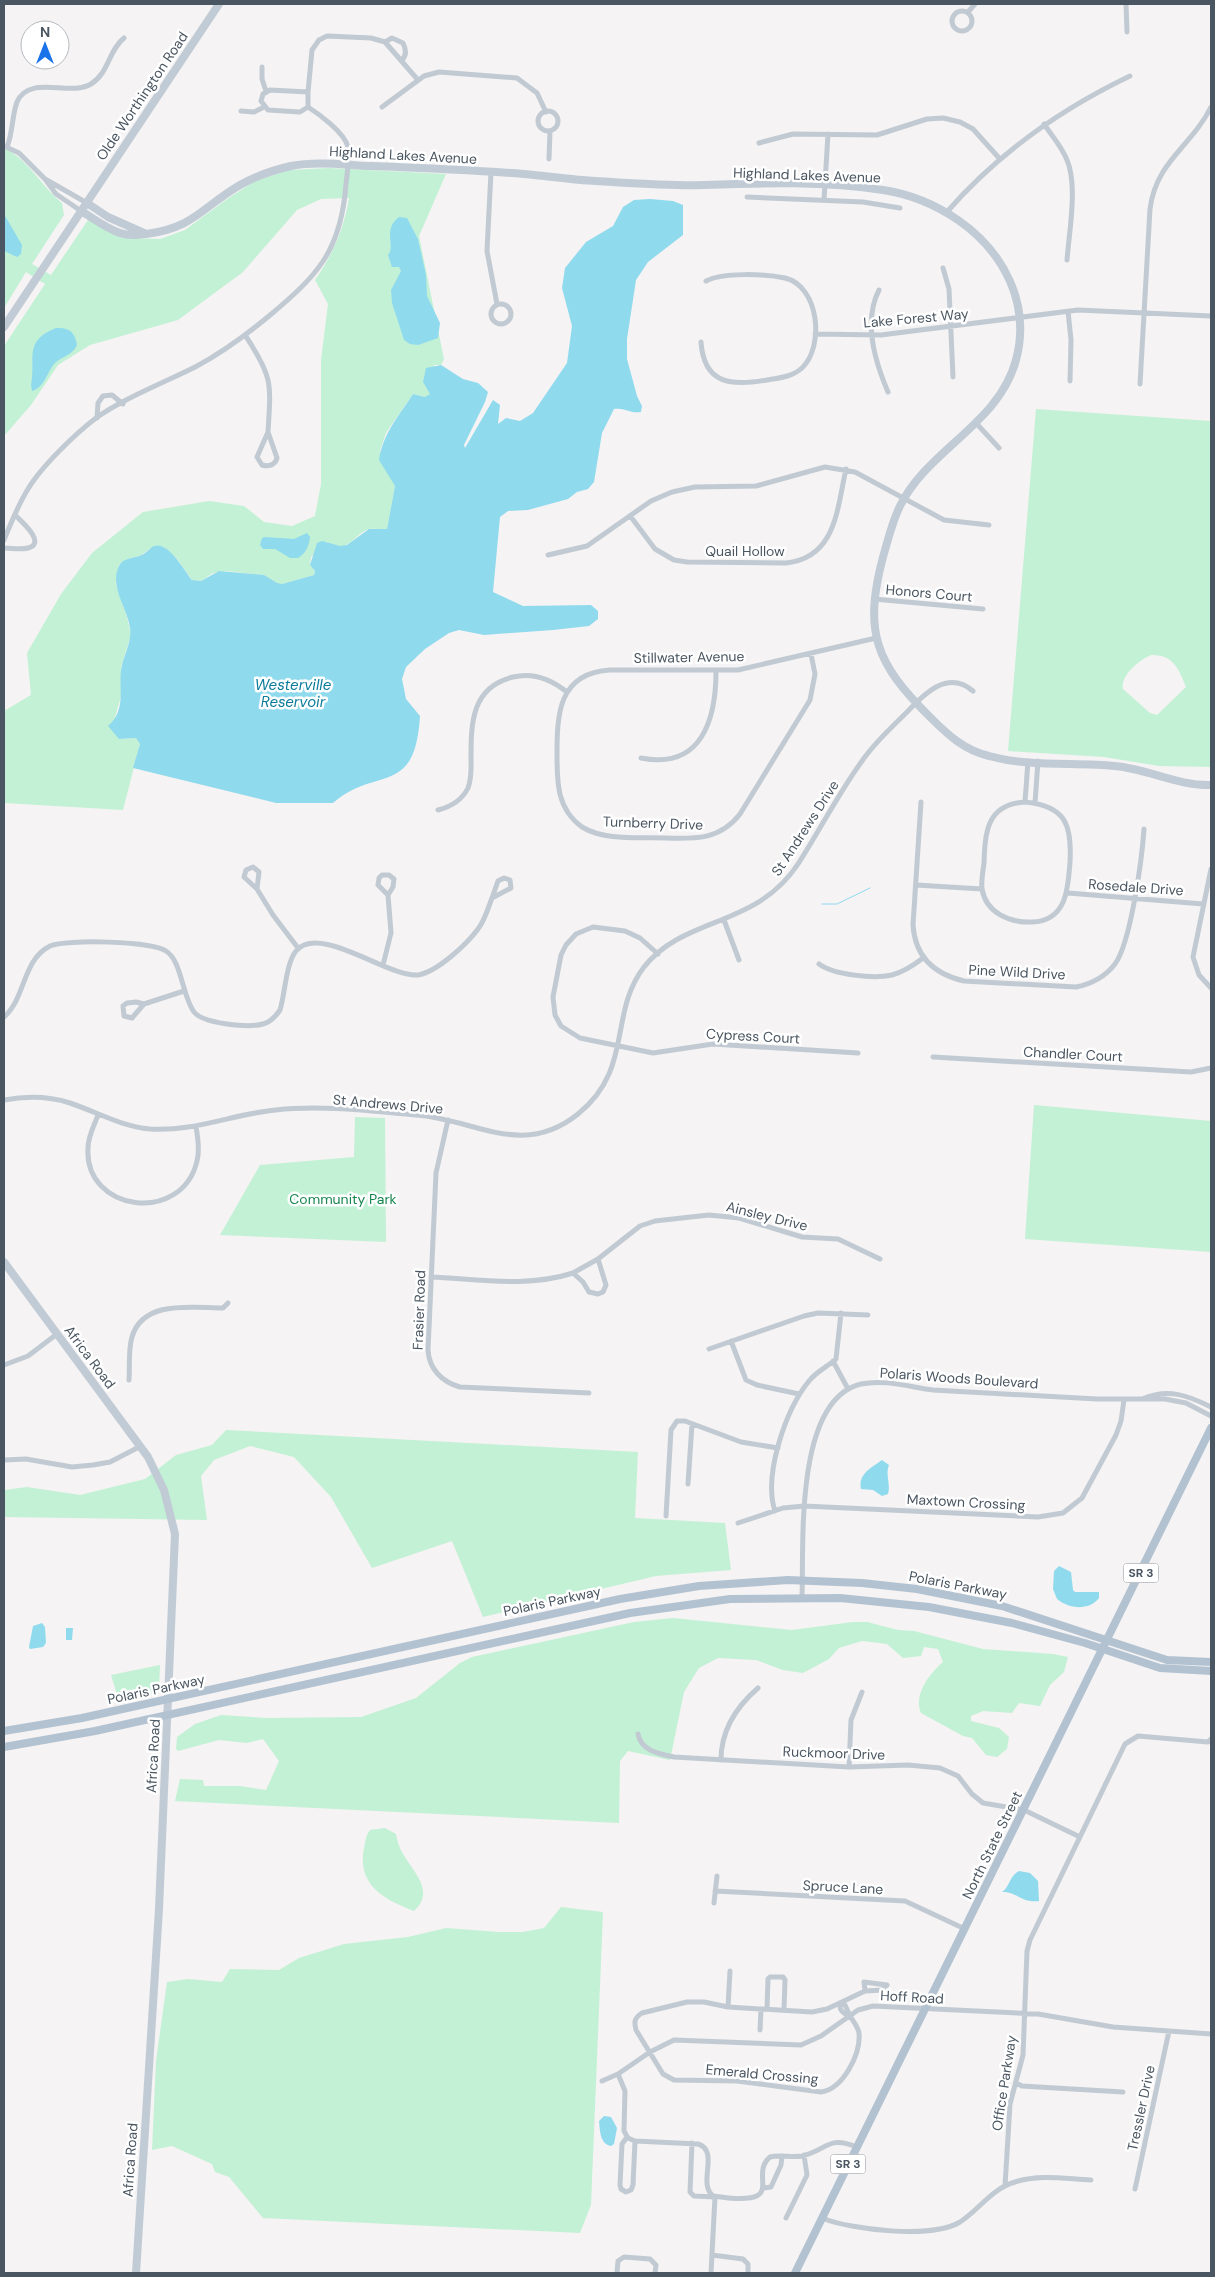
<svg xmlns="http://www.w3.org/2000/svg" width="1215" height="2277" font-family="'DM Sans',sans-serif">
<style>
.green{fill:#c3f1d5;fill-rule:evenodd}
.water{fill:#90daee}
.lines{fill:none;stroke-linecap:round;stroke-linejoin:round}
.stream{stroke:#90daee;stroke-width:1}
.street{stroke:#c1cad2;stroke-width:5}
.secondary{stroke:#c1cbd6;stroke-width:8}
.primary{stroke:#b3c2d1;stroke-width:8}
.labels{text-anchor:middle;stroke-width:5;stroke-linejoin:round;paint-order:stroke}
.shield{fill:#fff;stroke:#808990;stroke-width:1}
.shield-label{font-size:12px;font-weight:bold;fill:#4a5661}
.street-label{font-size:14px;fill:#4a5661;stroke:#fff}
.park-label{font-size:14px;fill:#17864f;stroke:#fff}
.water-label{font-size:15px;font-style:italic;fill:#0c7c9b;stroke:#fff}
</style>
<rect width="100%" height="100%" fill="#f5f3f3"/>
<path class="green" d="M4,148C29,160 41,186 62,203L64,215L32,264L51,275L88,220L130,238L160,239L185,230L227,199L255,181L289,170L329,168L446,174L419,236L444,359L441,365H434L426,387L430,391V395L425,397L413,394L386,433L380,451L395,486L387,529C381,530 376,528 370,529C354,532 350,556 327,542L311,557L310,565L315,571L314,575L282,584H277L264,575L226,571L213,573L201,581L192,580L178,560L164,547L151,548L140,556L127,559L119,565L116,585L127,617L131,635L121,667L122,693L114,721L119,739L136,738L140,744L123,810L4,803V711L31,695L27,653L61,594L92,553L143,512L209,501L244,506L264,522L292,526L315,516L321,484V360L328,304L315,280C333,254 344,229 349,198L321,199L297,210L243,272L178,320L90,345L58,365L31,405L4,436V346L45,284L26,272L4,308Z
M1036,409L1211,421V767L1159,766L1104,757L1008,751ZM1151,655C1173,654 1179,669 1186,687L1157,715L1150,713L1123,689C1120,676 1139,660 1151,655Z
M1034,1105L1211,1121V1252L1025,1239Z
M355,1117L385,1118L386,1242L220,1235L260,1165L354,1157Z
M226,1430L638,1452L635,1518L725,1523L731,1570L656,1576L483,1617L452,1541L372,1568L331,1497L294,1457L250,1446L214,1460L201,1476L207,1520L4,1517V1490L27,1487L80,1495L145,1479L176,1455L212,1445Z
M673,1618L792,1630L853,1622H867L898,1630L914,1631L983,1649L1053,1654L1068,1657L1064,1672L1050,1685L1040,1706L1019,1703L1012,1713L983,1711L971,1716V1721L999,1728L1009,1737L1007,1749L997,1757L986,1755L972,1738L963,1736L921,1713C913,1695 930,1673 943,1662L938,1649L924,1647L921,1656L903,1658L887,1644L862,1641L839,1648L829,1659L803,1673L783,1670L756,1660L718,1658L699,1668L684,1692L670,1760L628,1751L620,1761L619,1823L175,1801L180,1779L203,1780L204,1786H240L266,1790L279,1761L263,1739L247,1743L219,1740L178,1751L176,1749L177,1737L195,1724L221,1715L267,1718L361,1717L416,1698L460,1663L472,1657L634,1622Z
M160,1665L159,1688L156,1693L119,1701L111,1675Z
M385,1828L396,1834C397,1840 399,1847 402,1852C413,1872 436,1891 414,1911C382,1899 357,1884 364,1848C366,1840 365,1837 370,1830Z
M561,1907L603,1912L591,2205L580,2233L263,2218L229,2177L215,2172L212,2164L172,2146L152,2150L156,2061L167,1982L188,1979L222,1982L230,1969L279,1970L299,1958L344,1944L408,1937L446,1928L499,1932H523L544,1928Z"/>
<path class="water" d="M650,199L673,201L683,205V235L648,262L636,280L627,339V359L637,396L642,406L641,412C631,414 624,407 614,409L602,433L594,482L588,489L577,492L568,499L528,510L508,511L500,517L493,592L523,606L591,605L598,611V619L589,626L553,630L484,635L459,630L449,633L425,649L406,667L402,679L406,699L420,716C415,798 377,765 333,803H276L133,768L140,744L136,738L119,739L108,726C128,709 117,686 122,665C125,653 132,640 130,628C127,607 109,587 119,566C124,556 138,559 145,553C148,551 151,547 154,546C169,541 185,572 192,580L201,581L219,571L264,575L277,583L282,584L314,575L315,571L310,565L317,543L322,541L340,546L347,545L369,529H387L395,486L379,460C383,433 399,416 413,394L425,397L430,394L423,382L426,368L441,365L463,379L478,383L488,392L485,402L464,445L465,448L493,400L500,405L498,424L506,418L520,421L533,413L567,363L572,326L562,288L565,268L586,242L613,226L623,207L634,200Z
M4,214L22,245L21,254L17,257L4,251Z
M399,217L407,218L418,239L426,275L427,296L440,323L438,338L418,345L410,344L404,340L392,303L391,290L401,271L399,267H392L388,255C396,246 382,230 399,217Z
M56,328C69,327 75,332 77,345C72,356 62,356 55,363C47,372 45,387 32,391L31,385C36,358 23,341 56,328Z
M307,533L310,537C309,546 306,553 298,558H290L275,549H263L260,545L262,538L265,537L294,539Z
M882,1460L889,1465C885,1475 891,1484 888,1494L882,1496L873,1490L861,1489C858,1474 871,1468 882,1460Z
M1059,1566L1071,1572L1073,1590L1075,1592H1099V1598C1089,1611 1069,1609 1057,1599L1053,1589L1054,1571Z
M42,1623L45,1627L46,1643L43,1647L30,1649L29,1647L33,1626Z
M66,1628H73L72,1640H66Z
M1019,1871L1030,1873L1038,1881L1039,1901C1021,1903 1018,1892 1002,1892C1010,1887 1009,1876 1019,1871Z
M604,2116L611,2117L617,2128L614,2144L611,2146C600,2144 600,2131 599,2121Z"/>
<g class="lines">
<path class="stream" d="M822,904H837L870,888"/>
<path class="street" d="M1126,4L1127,32
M952 21a10 10 0 1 1 20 0a10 10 0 1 1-20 0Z
M968,12L975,4
M385,42L392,38L403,43C406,49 407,55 402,60
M262,67V79L266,91
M270,90L308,92V107L300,112L268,110L261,101L263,94Z
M308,92L312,50L319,40L327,36L371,38L385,42L418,80
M382,107L424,76L439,72L517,78L537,93L546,112
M241,111L254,112L264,107
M538 121a10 10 0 1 1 20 0a10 10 0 1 1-20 0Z
M1044,124C1052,136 1062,147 1067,160C1078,185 1069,233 1067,260
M759,143L793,134L877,135L927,119L943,118L960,122L973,129L999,158
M4,146L19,153L45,179L56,194L81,211
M7,147C13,132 12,115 17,102C29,74 70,97 91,84C109,73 108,51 124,38
M549,159L550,131
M491,172L487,251L497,304
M45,179L87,203
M747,197L863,202L900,208
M824,200L828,134
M946,213C998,153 1059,110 1130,76
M943,268L949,289L953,377
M879,290C863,321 875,362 888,392
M491 314a10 10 0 1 1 20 0a10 10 0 1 1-20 0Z
M1068,311L1071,340L1070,381
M815,334L881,335L1078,310L1211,316
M245,335C273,377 271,383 268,432
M701,342C704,385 732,386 767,380C779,378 792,377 802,368C825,346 819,286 785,278C765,274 723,272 706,281
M1140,384L1150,209C1156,161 1192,146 1211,107
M97,418L98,403L103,396L112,395L123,404
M976,423L999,448
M268,432L277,458C275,465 269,467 262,465L257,457Z
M631,517L655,549L674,560L687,562L786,563C836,558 837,509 846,469
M4,540C11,523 18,505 28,489C41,467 75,434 96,418C124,398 166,382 197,366C223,352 246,335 269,316C318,275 341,251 346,184C347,173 350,158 348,147C345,133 319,114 308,107
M4,548C11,548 21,550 28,548C47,543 21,521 15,515
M548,555L587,546L651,501L672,492L695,487L756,486L825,467L855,472L944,520L989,525
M874,599L983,609
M811,654L815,674L810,700L740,814C720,840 695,839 665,838C639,837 605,841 582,827C557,809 557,783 557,755C557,715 558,673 610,670H738L876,638
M641,758C702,770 716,719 716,671
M921,802L913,925C915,956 934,974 964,981L1076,987C1091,984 1105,977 1115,964C1131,942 1142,858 1144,829
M1025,802C1066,806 1072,825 1070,862C1068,888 1067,921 1032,922C1010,923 986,913 982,889C981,881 983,871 984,863C985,832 987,804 1025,802Z
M1025,802L1028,761
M1035,803L1038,761
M438,810C450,807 462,800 468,788C472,778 471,768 471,757C471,722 472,687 513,677C533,672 552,680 567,692
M253,867L259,872L257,889L244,877L246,870Z
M1211,869L1193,957L1199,975L1211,988
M382,875H389L394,879L393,887L388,895L378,885L379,878Z
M504,878L510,880L511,888L492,898L498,881Z
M916,885L982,889
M257,889L273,915L298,948
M1068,893L1203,904
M724,920L739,960
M658,954L640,938L625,931L593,927L576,934L566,945L561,955L553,997L555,1015L561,1026L580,1038L653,1053L713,1044L858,1053
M819,964C834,975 874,979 892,975C903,972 914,965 923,958
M383,965L391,933L388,895
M136,1002L144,1004L132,1018L124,1016L123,1006L127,1003Z
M144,1004L184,991
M4,1017C26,998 22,960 50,946C65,939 153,941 166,951C182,961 182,996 194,1012C204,1024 249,1028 263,1024C271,1022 276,1016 280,1010C285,994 286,963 296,951C319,923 389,978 418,975C437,972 467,944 478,929C485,920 488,908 492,898
M933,1057L1191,1072L1211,1068
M4,1100C26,1096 48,1096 70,1103C97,1112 120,1126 150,1129C194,1132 233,1114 276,1110C321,1105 370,1111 416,1115C475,1119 522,1159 578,1114C634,1069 608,1014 644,967C684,916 756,928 798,864C820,830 838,794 862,761C875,742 891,728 907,712C924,694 948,669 973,691
M98,1115C94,1126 88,1136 88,1148C84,1212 182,1225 197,1161C200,1150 198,1138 196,1127
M448,1120L436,1173L428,1350C429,1369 442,1382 460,1387L589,1393
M573,1273L598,1259L640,1226L655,1221L709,1215L739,1218L802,1237L838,1239L880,1259
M431,1277C478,1279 527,1288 573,1273L583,1282L589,1292L598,1294L603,1292L606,1285L598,1259
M731,1341L746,1380L757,1385L799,1394
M709,1349L804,1316L818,1313L868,1315
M833,1361L848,1389
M4,1365L28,1356L57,1334
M129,1380C130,1366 128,1350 132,1337C143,1299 193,1308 223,1308L228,1303
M1142,1399C1168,1388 1187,1395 1211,1407
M4,1460L26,1459L72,1467L93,1465L110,1462L141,1446
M688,1484L692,1424
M775,1511C763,1475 786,1409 809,1381C817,1371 827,1367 836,1359L841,1313
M666,1516L671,1430L677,1421H685L741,1442L778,1448
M738,1523L783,1508L804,1506L1038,1517L1063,1513L1082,1498L1116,1435L1121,1421L1124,1400
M802,1597C804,1545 794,1400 861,1384C884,1379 910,1387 933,1390L1097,1399H1165L1186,1403L1211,1416
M638,1734C641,1751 660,1754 674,1757L849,1767L908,1765L940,1768L958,1776L972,1794L983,1803L1024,1810L1080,1837
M721,1760C721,1731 736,1707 758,1688
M849,1767L851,1720L862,1692
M715,1891L905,1901L965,1929
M714,1903L717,1876
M840,2003L845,2005L850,2016C843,2014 839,2011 840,2003Z
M728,2007L730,1971
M767,2009L768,1979L770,1977H783L785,1980L784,2010
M850,2016C853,2021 858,2027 859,2033C861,2054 843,2089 821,2092L737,2081L674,2080L663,2074L636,2030C634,2022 634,2018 642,2013L687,2002H704L728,2007L812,2012L827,2009L865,1991L883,1990L887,1985L864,1982L865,1991
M760,2030L761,2009
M618,2074L625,2091L624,2131L628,2138L635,2141L698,2144C720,2151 697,2183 713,2196C792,2208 747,2176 770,2157C780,2154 791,2158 802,2156C828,2150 827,2135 857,2147
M602,2081L618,2074L650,2052L674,2040L801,2045L821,2036L858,2010L873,2006L1038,2014L1113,2027L1211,2034
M1016,2083L1022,2086L1123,2092
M627,2137L622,2144L620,2185L621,2189L626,2192L631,2190L633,2185L635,2141
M692,2143L690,2192L694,2196L715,2197L711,2273
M1005,2186L1010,2104L1023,2055L1027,1951L1030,1940L1125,1744L1138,1736L1208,1742L1211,1739
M764,2188L771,2187L781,2165L782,2156
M1135,2189L1169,2031
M786,2218L807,2175L804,2155
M822,2218C851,2230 932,2239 960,2222C980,2209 991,2189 1015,2182C1040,2174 1066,2179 1091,2180
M712,2255L743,2259L748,2264V2273
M617,2273L618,2261L624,2257L650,2259L656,2265L655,2273"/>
<path class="secondary" d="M87,203L108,217L144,233
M81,211C93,218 106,228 120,233C129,236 137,235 146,234C194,228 202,207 240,185C256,176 273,170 291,166C317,161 345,165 371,166C422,168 473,170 524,174C548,176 572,180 596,181C631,183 668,186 704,185C763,183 825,181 883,190C910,194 936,205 958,220C1004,252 1031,304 1016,360C999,424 928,449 900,506C892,522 888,540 883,557C863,632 876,664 930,717C948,735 964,750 989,756C1029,767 1074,762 1115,766C1148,769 1178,786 1211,785
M4,327L219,4
M4,1262L148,1457L164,1490L175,1534L159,1909L136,2273"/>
<path class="primary" d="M4,1731L82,1718L620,1599L699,1586L788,1580L862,1583L917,1589L1002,1606L1167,1660L1211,1662
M4,1747L95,1731L630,1613L730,1599L840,1598L929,1607L1012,1623L1085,1643L1160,1668L1211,1671
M795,2273L1211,1428"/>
</g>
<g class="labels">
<g class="shield">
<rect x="1123.5" y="1563.5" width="35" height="19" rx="4"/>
<rect x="830.5" y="2154.5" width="35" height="19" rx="4"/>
</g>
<g class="shield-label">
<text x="1141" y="1577">SR 3</text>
<text x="848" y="2168">SR 3</text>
</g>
<g class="street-label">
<text transform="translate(142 96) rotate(-56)" y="5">Olde Worthington Road</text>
<text transform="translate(403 155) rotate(3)" y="5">Highland Lakes Avenue</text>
<text transform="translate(807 175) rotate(2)" y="5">Highland Lakes Avenue</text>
<text transform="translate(916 318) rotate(-5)" y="5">Lake Forest Way</text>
<text x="745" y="556">Quail Hollow</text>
<text transform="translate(929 593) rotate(5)" y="5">Honors Court</text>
<text transform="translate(689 657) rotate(-1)" y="5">Stillwater Avenue</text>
<text transform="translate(653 823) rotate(2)" y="5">Turnberry Drive</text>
<text transform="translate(805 828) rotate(-57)" y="5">St Andrews Drive</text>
<text transform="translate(1136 887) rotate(4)" y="5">Rosedale Drive</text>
<text transform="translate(1017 972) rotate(3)" y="5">Pine Wild Drive</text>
<text transform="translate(753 1036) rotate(3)" y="5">Cypress Court</text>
<text transform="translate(1073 1054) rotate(3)" y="5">Chandler Court</text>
<text transform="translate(388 1104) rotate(5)" y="5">St Andrews Drive</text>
<text transform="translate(767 1216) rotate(14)" y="5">Ainsley Drive</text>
<text transform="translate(419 1310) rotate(-88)" y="5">Frasier Road</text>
<text transform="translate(90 1357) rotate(53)" y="5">Africa Road</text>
<text transform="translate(959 1378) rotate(4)" y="5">Polaris Woods Boulevard</text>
<text transform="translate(966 1502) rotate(3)" y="5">Maxtown Crossing</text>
<text transform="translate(958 1585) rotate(11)" y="5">Polaris Parkway</text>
<text transform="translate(552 1601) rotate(-12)" y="5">Polaris Parkway</text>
<text transform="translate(156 1689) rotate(-12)" y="5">Polaris Parkway</text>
<text transform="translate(834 1753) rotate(2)" y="5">Ruckmoor Drive</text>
<text transform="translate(153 1756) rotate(-87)" y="5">Africa Road</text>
<text transform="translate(992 1845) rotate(-64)" y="5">North State Street</text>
<text transform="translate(843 1887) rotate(3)" y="5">Spruce Lane</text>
<text transform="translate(912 1997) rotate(3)" y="5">Hoff Road</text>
<text transform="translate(762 2074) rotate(5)" y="5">Emerald Crossing</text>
<text transform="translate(1004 2083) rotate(-81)" y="5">Office Parkway</text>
<text transform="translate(1141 2108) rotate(-78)" y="5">Tressler Drive</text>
<text transform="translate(130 2160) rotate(-86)" y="5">Africa Road</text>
</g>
<g class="park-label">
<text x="343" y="1204">Community Park</text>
</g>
<g class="water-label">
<text x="293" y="690">Westerville<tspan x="293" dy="17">Reservoir</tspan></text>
</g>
</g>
<rect width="1215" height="2277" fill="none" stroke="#4a5661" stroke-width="10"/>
<g transform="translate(45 45)"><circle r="24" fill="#ffffff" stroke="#b7bbc0"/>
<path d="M0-4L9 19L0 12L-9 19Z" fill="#1a73e8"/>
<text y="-8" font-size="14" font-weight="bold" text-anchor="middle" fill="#4a5661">N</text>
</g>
</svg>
